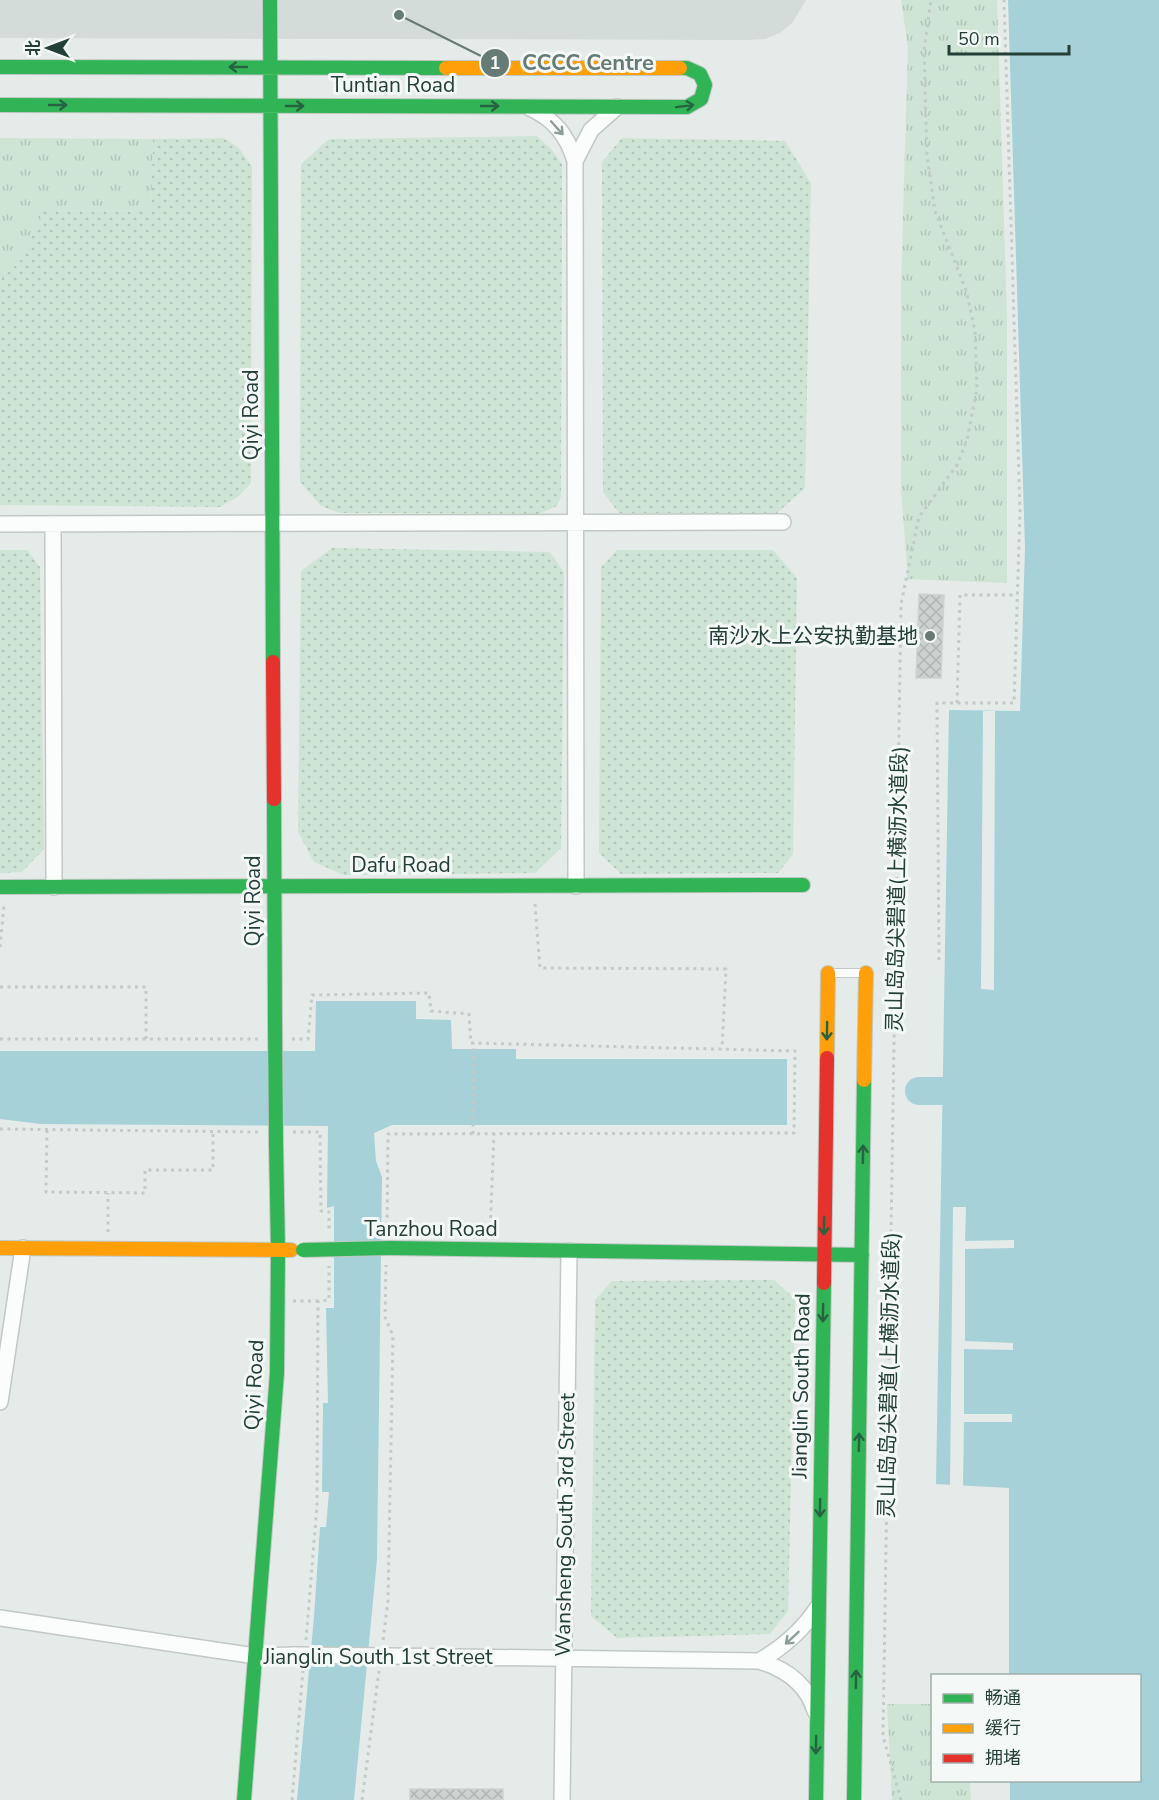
<svg xmlns="http://www.w3.org/2000/svg" width="1159" height="1800" font-family="'Nunito Sans','Noto Sans SC',sans-serif">
<style>
.built{fill:#d3dcd8}
.grass{fill:url(#grass-dots)}
.park{fill:url(#park-tufts)}
.water{fill:#a6d1d9}
.pier{fill:#e5ebe8}
.lines{fill:none;stroke-linecap:round;stroke-linejoin:round}
.river{stroke:#a6d1d9;stroke-width:28}
.building{fill:url(#building-cross-hatch);stroke:#ced4d1;stroke-width:1.5}
.lane-casing{stroke:#c2c8c5;stroke-width:10}
.street-casing{stroke:#c2c8c5;stroke-width:18}
.fast-casing{stroke:#c1c8c5;stroke-width:16}
.slow-casing{stroke:#c1c8c5;stroke-width:16}
.jam-casing{stroke:#c1c8c5;stroke-width:16}
.path{stroke:#c2cbc8;stroke-width:3;stroke-dasharray:3 4.5;stroke-linecap:butt}
.lane{stroke:#fbfcfc;stroke-width:8}
.street{stroke:#fbfcfc;stroke-width:15}
.fast{stroke:#30b455;stroke-width:14}
.slow{stroke:#ff9f0a;stroke-width:14}
.jam{stroke:#e5322d;stroke-width:14}
.street-bridge-casing{stroke:#c2c8c5;stroke-width:18;stroke-linecap:butt}
.fast-bridge-casing{stroke:#c1c8c5;stroke-width:16;stroke-linecap:butt}
.street-bridge{stroke:#fbfcfc;stroke-width:15}
.fast-bridge{stroke:#30b455;stroke-width:14}
.oneway{stroke:#276241}
.oneway2{stroke:#8f9e9a}
.poi-dot{fill:#677b76;stroke:#f4f9f7;stroke-width:2}
.labels{text-anchor:middle;stroke-width:6;stroke-linejoin:round;paint-order:stroke}
.street-label{font-size:21px;fill:#233f38;stroke:#f4f9f7}
.poi-label{font-size:21px;fill:#233f38;stroke:#f4f9f7;text-anchor:end}
.leader{fill:none;stroke:#677b76;stroke-width:2}
.callout-dot{fill:#677b76;stroke:#f4f9f7;stroke-width:2}
.mark-label{font-size:18px;text-anchor:middle;font-weight:bold;fill:#fff}
.callout-label{font-size:22px;text-anchor:middle;font-weight:bold;fill:#677b76;stroke:#f4f9f7;stroke-width:6;stroke-linejoin:round;paint-order:stroke}
</style>
<defs>
<pattern id="grass-dots" width="8" height="8" patternUnits="userSpaceOnUse" patternTransform="scale(1.5)"><rect width="8" height="8" fill="#cee4d5"/><path d="M2 2h.1M6 6h.1" fill="none" stroke="#b1c5b8" stroke-width="1.8" stroke-linecap="round"/></pattern>
<pattern id="park-tufts" width="24" height="20" patternUnits="userSpaceOnUse" patternTransform="scale(1.5)"><rect width="24" height="20" fill="#cee4d5"/><path d="M3 7l-1-3M5 7V3M7 7l1-3M15 17l-1-3M17 17v-4M19 17l1-3" fill="none" stroke="#b1c5b8"/></pattern>
<pattern id="building-cross-hatch" width="8" height="8" patternUnits="userSpaceOnUse" patternTransform="scale(1.5)"><rect width="8" height="8" fill="#ccd2d0"/><path d="M0 0l8 8M0 8l8-8" fill="none" stroke="#afb5b3"/></pattern>
</defs>
<rect width="100%" height="100%" fill="#e5ebe8"/>
<path class="built" d="M0,0H806L793,22L780,33L765,39L748,40L0,38Z"/>
<path class="grass" d="M537,136L552,150L562,164L561,497L557,506L538,514L340,513L321,506L300,482L301,164L329,139Z
M224,138L239,148L252,167L251,483L238,497L220,507L0,505V280L20,261L44,210L151,211L153,139Z
M622,138L785,141L811,183L805,488L777,513H619L603,492L602,162Z
M332,548L550,552L564,572L561,848L535,873L344,875L314,862L298,832L301,571Z
M0,550H27L40,567L44,849L22,872L0,873Z
M617,550H773L797,578L793,854L778,873L621,874L599,853L601,567Z
M774,1280L795,1299L788,1611L770,1634L617,1638L591,1616L595,1300L612,1281Z"/>
<path class="park" d="M901,0H997L1007,317V583L908,579L901,490V285L908,47Z
M0,138L153,139L151,211L44,210L20,261L0,280Z
M887,1704H932V1780L970,1781L971,1800H892Z"/>
<path class="water" d="M1008,0H1159V1800H1010V1781L1140,1780V1676L1009,1675V1488L936,1484L949,710L1020,711L1025,548Z
M316,1001H416V1019L451,1020L452,1049H516V1059H787V1125H392L374,1133L376,1161L382,1177L377,1559L354,1800H297L314,1617L320,1527H326L329,1492H322L323,1403H328L326,1308H334V1206L327,1208L328,1126L41,1124L0,1119V1051H315Z"/>
<path class="pier" d="M983,711H995L994,990L981,989Z
M953,1207H966L965,1241L1014,1240V1248L965,1249V1341L1013,1343V1350L964,1349V1414H1012V1422H964L963,1486H950Z"/>
<g class="lines">
<path class="river" d="M919,1091H980"/>
</g>
<path class="building" d="M919,594L944,595L941,678H916Z
M410,1789H503V1800H410Z"/>
<g class="lines">
<g class="lane-casing">
<path id="lane" d="M829,973H865"/>
</g>
<g class="street-casing">
<path id="street" d="M530,108C554,119 567,135 575,161L576,886
M575,161L591,130L617,107
M0,524L783,522
M53,524L54,887
M0,1402L23,1248
M0,1618L256,1656L295,1655
M388,1656L759,1661C786,1669 807,1684 815,1711
M759,1661C784,1647 802,1631 818,1607
M562,1800L569,1251"/>
</g>
<g class="fast-casing">
<path id="fast" d="M270,0L273,662
M0,67L446,68
M0,105L687,107L701,99L705,85L700,74L687,68H680
M274,799L275,1023
M0,887L803,885
M390,1248L862,1255
M244,1800L277,1373L278,1250L276,1143
M816,1800L824,1283
M854,1800L864,1080"/>
</g>
<g class="slow-casing">
<path id="slow" d="M446,68H680
M827,1058L828,973
M864,1080L866,973
M0,1248L291,1250"/>
</g>
<g class="jam-casing">
<path id="jam" d="M273,662L274,799
M824,1283L827,1058"/>
</g>
<path class="path" d="M957,703L960,595H1017
M535,904L540,968L726,969L722,1049
M0,947L4,905
M939,960L937,703H1014L1020,511L1004,0
M0,987H146V1039
M0,1039H258
M292,1039H308L312,995L429,993L431,1011L469,1014L471,1043L795,1051L794,1133L388,1134L387,1231
M0,1129L259,1132
M47,1130L46,1192L145,1193V1170H213V1131
M293,1132H320L321,1211L329,1212V1232
M473,1134L474,1043
M108,1232V1193
M490,1233L494,1134
M293,1301H318
M306,1640L317,1506L318,1301L329,1300V1266
M383,1640L388,1601L393,1336L385,1317L386,1265
M292,1800L303,1670
M362,1800L379,1671
M901,1800L883,1736L901,604L919,517L957,465L967,440L977,388L975,331L966,290L935,211L927,156L924,50L931,0"/>
<use href="#lane" class="lane"/>
<use href="#street" class="street"/>
<use href="#fast" class="fast"/>
<use href="#slow" class="slow"/>
<use href="#jam" class="jam"/>
<g class="street-bridge-casing">
<path id="street-bridge" d="M295,1655L388,1656"/>
</g>
<g class="fast-bridge-casing">
<path id="fast-bridge" d="M275,1023L276,1143
M303,1250L390,1248"/>
</g>
<use href="#street-bridge" class="street-bridge"/>
<use href="#fast-bridge" class="fast-bridge"/>
</g>
<defs><path id="oneway-shaft" d="M-6 0H5M1.5-3L5.5 0L1.5 3" fill="none" stroke-width="1.6" stroke-linecap="round" stroke-linejoin="round" transform="scale(1.5)"/></defs>
<g class="oneway">
<use href="#oneway-shaft" transform="translate(238 67) rotate(-180)"/>
<use href="#oneway-shaft" transform="translate(58 105)"/>
<use href="#oneway-shaft" transform="translate(295 106)"/>
<use href="#oneway-shaft" transform="translate(490 106)"/>
<use href="#oneway-shaft" transform="translate(685 106) rotate(-7)"/>
<use href="#oneway-shaft" transform="translate(827 1031) rotate(91)"/>
<use href="#oneway-shaft" transform="translate(863 1154) rotate(-89)"/>
<use href="#oneway-shaft" transform="translate(824 1226) rotate(91)"/>
<use href="#oneway-shaft" transform="translate(823 1313) rotate(91)"/>
<use href="#oneway-shaft" transform="translate(859 1442) rotate(-89)"/>
<use href="#oneway-shaft" transform="translate(820 1508) rotate(91)"/>
<use href="#oneway-shaft" transform="translate(856 1679) rotate(-89)"/>
<use href="#oneway-shaft" transform="translate(816 1745) rotate(91)"/>
</g>
<g class="oneway2">
<use href="#oneway-shaft" transform="translate(557 128) rotate(48)"/>
<use href="#oneway-shaft" transform="translate(792 1638) rotate(137)"/>
</g>
<circle class="poi-dot" cx="930" cy="636" r="6"/>
<g class="labels">
<g class="street-label">
<text x="393" y="92">Tuntian Road</text>
<text transform="translate(251 415) rotate(-90)" y="7">Qiyi Road</text>
<text x="401" y="872">Dafu Road</text>
<text transform="translate(897 889) rotate(-89)" y="7">灵山岛岛尖碧道(上横沥水道段)</text>
<text transform="translate(253 901) rotate(-90)" y="7">Qiyi Road</text>
<text x="431" y="1236">Tanzhou Road</text>
<text transform="translate(889 1375) rotate(-89)" y="7">灵山岛岛尖碧道(上横沥水道段)</text>
<text transform="translate(254 1385) rotate(-87)" y="7">Qiyi Road</text>
<text transform="translate(801 1386) rotate(-89)" y="7">Jianglin South Road</text>
<text transform="translate(565 1525) rotate(-89)" y="7">Wansheng South 3rd Street</text>
<text x="378" y="1664">Jianglin South 1st Street</text>
</g>
<g class="poi-label">
<text x="918" y="643">南沙水上公安执勤基地</text>
</g>
</g>
<path class="leader" d="M399 15L495 63"/>
<g class="callout-dot">
<circle cx="399" cy="15" r="6"/>
<circle cx="495" cy="63" r="15"/>
</g>
<g class="mark-label">
<text x="495" y="69">1</text>
</g>
<g class="callout-label">
<text x="588" y="70">CCCC Centre</text>
</g>
<rect x="931" y="1674" width="210" height="108" fill="#f4f9f7" stroke="#a0afab" stroke-width="1.5"/>
<rect x="943" y="1694" width="30" height="9" fill="#30b455" stroke="#a0afab" stroke-width="1.5"/>
<text x="985" y="1704" font-size="18" fill="#233f38">畅通</text>
<rect x="943" y="1724" width="30" height="9" fill="#ff9f0a" stroke="#a0afab" stroke-width="1.5"/>
<text x="985" y="1734" font-size="18" fill="#233f38">缓行</text>
<rect x="943" y="1754" width="30" height="9" fill="#e5322d" stroke="#a0afab" stroke-width="1.5"/>
<text x="985" y="1764" font-size="18" fill="#233f38">拥堵</text>
<g transform="translate(48 48) rotate(270)" stroke="#f4f9f7" stroke-width="4.5" paint-order="stroke">
<path d="M0-4.5L10 22L0 15L-10 22Z" fill="#233f38"/>
<text y="-9" font-size="16" font-weight="bold" text-anchor="middle" fill="#233f38">北</text>
</g>
<path d="M949 45v9h120v-9" fill="none" stroke="#233f38" stroke-width="3"/>
<text x="958" y="45" font-size="18" fill="#233f38" stroke="#f4f9f7" stroke-width="4.5" paint-order="stroke">50 m</text>
</svg>
